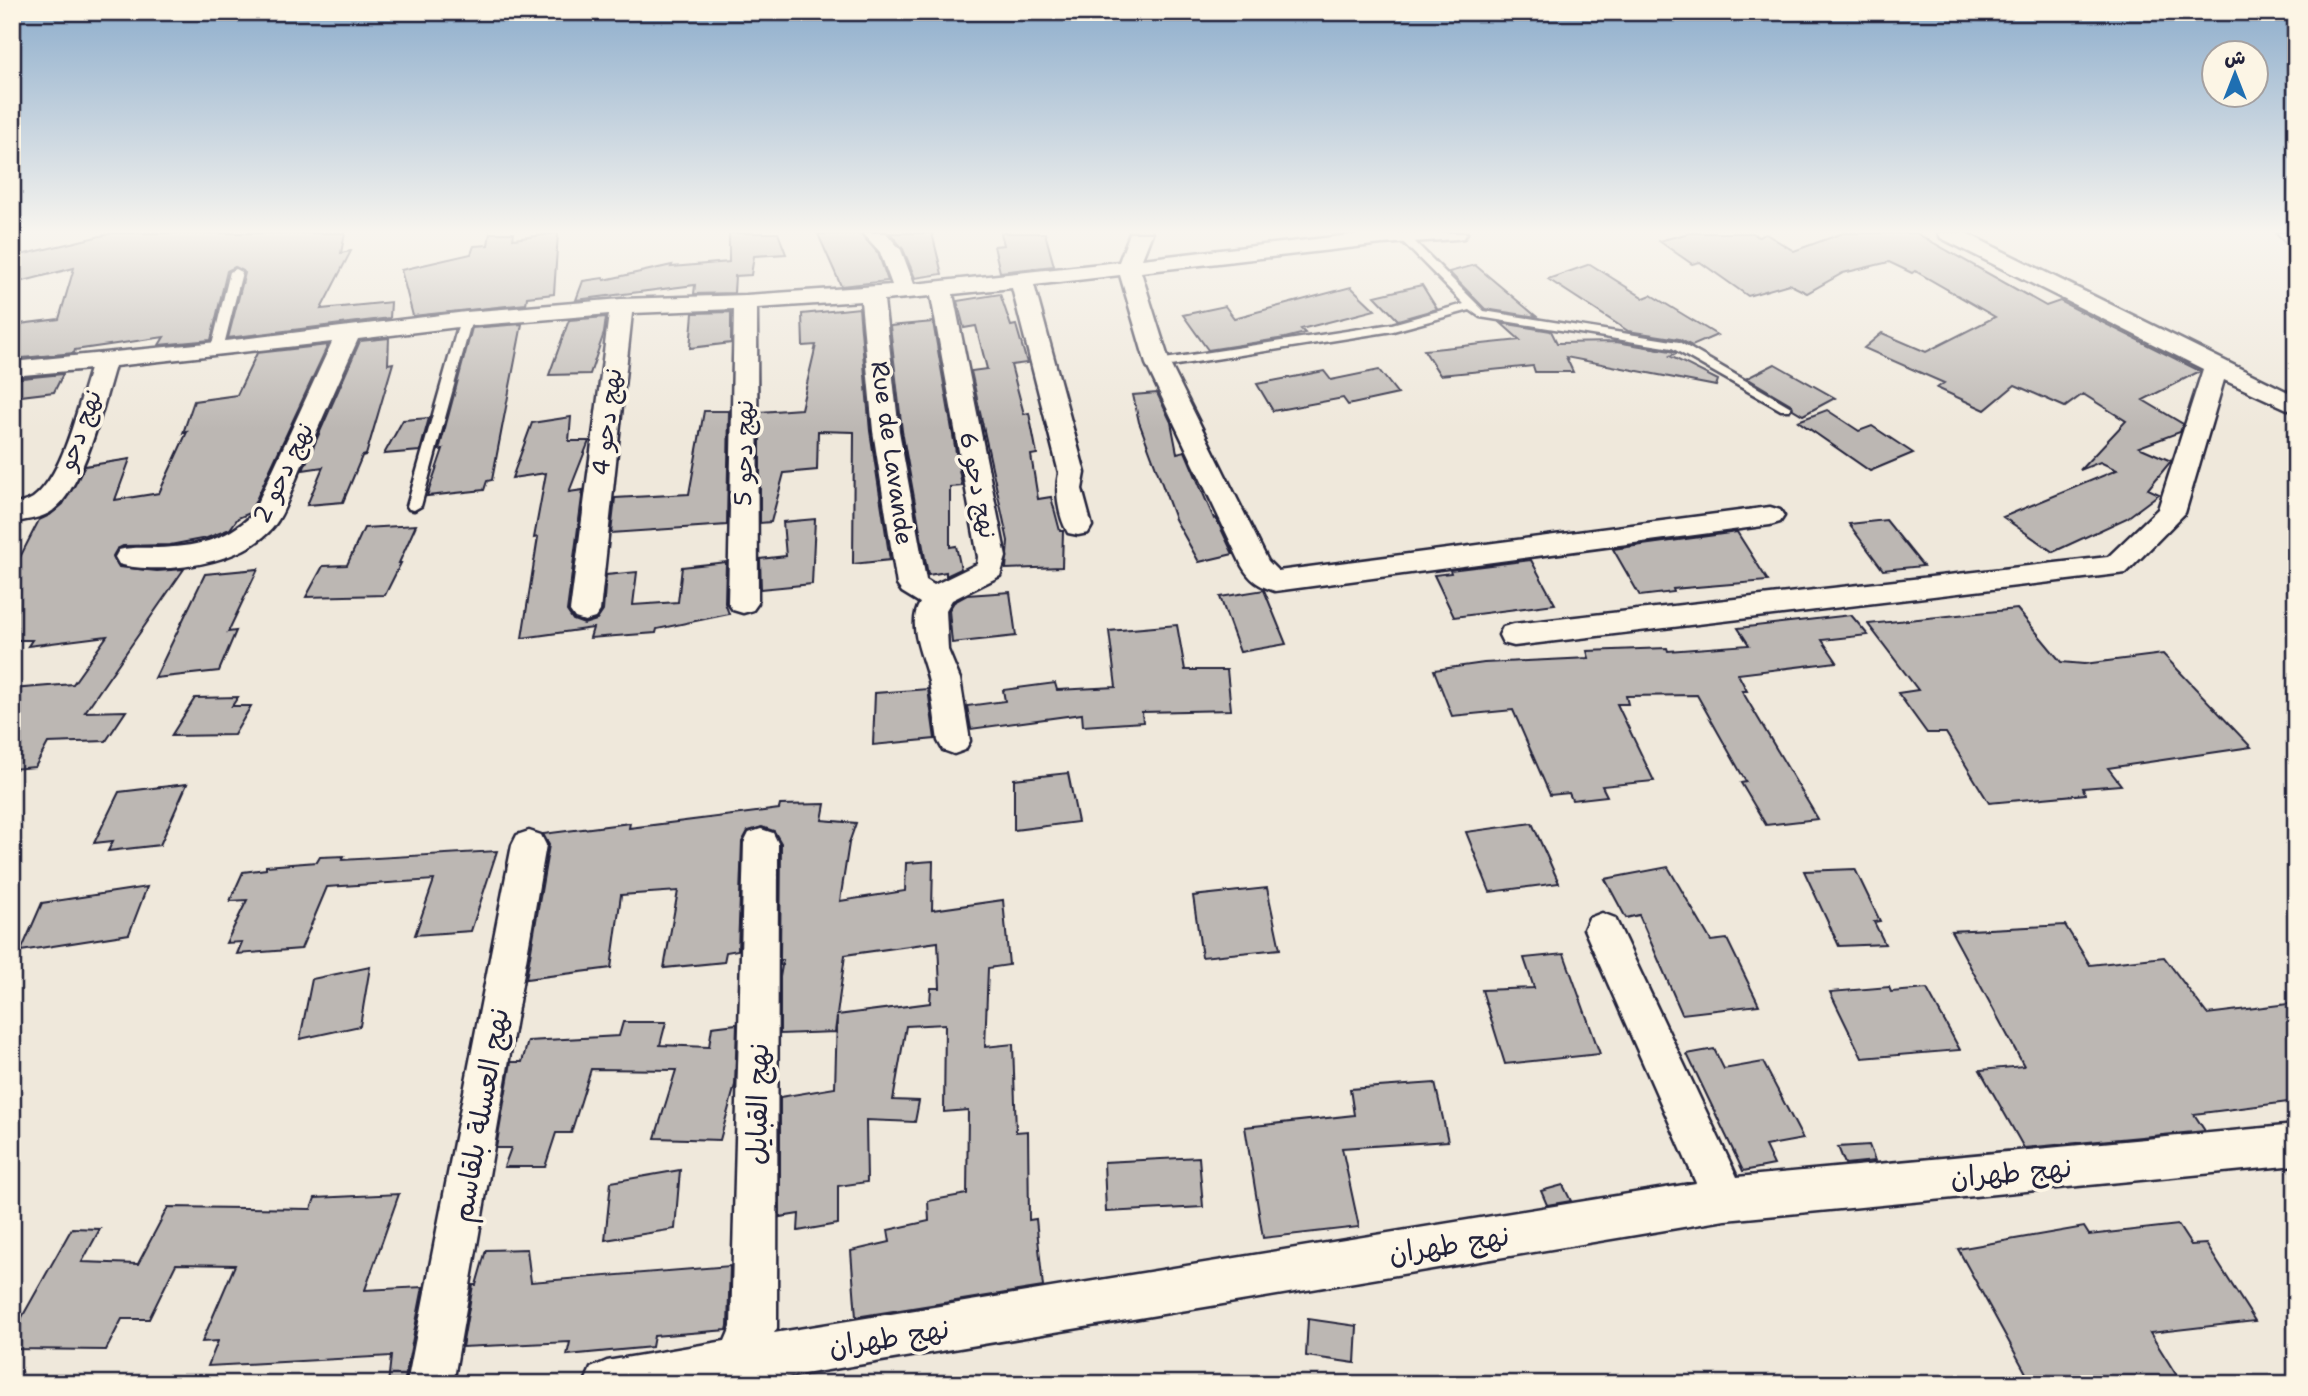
<svg xmlns="http://www.w3.org/2000/svg" width="2308" height="1396" font-family="'Shantell Sans','Playpen Sans Arabic',sans-serif">
<style>
.building{fill:#bcb7b3;stroke:#22223b;stroke-width:2;fill-rule:evenodd}
.lines{fill:none;stroke-linecap:round;stroke-linejoin:round}
.lane-casing{stroke:#22223b;stroke-width:5}
.street-casing{stroke:#22223b;stroke-width:5}
.lane{fill:#fcf5e5;fill-rule:evenodd}
.street{fill:#fcf5e5;fill-rule:evenodd}
.labels{text-anchor:middle;stroke-width:7;stroke-linejoin:round;paint-order:stroke}
.street-label{font-size:24px;fill:#22223b;stroke:#fcf5e5}
.near-street-label{font-size:28px;fill:#22223b;stroke:#fcf5e5}
</style>
<rect width="100%" height="100%" fill="#efe8db"/>
<filter id="ink" filterUnits="userSpaceOnUse"><feTurbulence type="fractalNoise" baseFrequency=".0143" numOctaves="2"/><feDisplacementMap in="SourceGraphic" scale="14" xChannelSelector="R" yChannelSelector="G"/><feConvolveMatrix kernelMatrix="1 2 1 2 8 2 1 2 1" color-interpolation-filters="sRGB"/></filter>
<g filter="url(#ink)">
<path class="building" d="M113,233H345L341,253L351,251L321,309L391,302L390,318L228,338L245,273L235,267L227,271L211,340L159,345L164,337L75,350L74,353L12,359V325L59,319L74,268L12,284V257Z
M490,233H514L513,239L558,233L554,294L527,297L526,304L413,316L401,270L471,254L474,246L488,245Z
M729,233H778L786,254L754,256L751,275L735,276L734,293L694,294L695,285L576,300L583,281L603,278L604,280L672,265L671,267L729,262Z
M860,233L878,253L888,281L841,286L818,234Z
M890,233H932L942,274L915,278L903,249Z
M1001,233H1045L1054,266L1000,272L994,246L1004,245Z
M1689,233H1753L1758,237L1766,234L1794,251L1843,233H1916L2046,306L2060,301L2200,371L2143,400L2183,424L2180,432L2139,447L2171,461L2148,489L2159,494L2127,518L2053,552L2003,517L2117,470L2100,462L2080,470L2126,421L2083,394L2065,407L2015,385L1985,410L1937,388L1944,383L1864,348L1882,333L1926,352L1995,317L1915,271L1912,273L1889,262L1843,273L1807,293L1789,284L1748,296L1700,262L1692,264L1659,241Z
M1590,264L1644,298L1651,295L1717,335L1692,346L1679,339L1628,331L1548,279Z
M1475,265L1537,317L1485,309L1449,272Z
M1422,285L1437,309L1398,320L1375,296Z
M1351,287L1375,310L1301,329L1305,333L1285,338L1208,350L1183,315L1225,306L1234,318Z
M1000,294L1011,326L1016,325L1027,363L1011,365L1024,414L1029,413L1037,454L1031,455L1038,499L1051,497L1060,531H1063L1062,567L1006,569L1008,541L971,371L987,369L976,326L964,328L957,301Z
M859,308L870,431L890,560L853,564L854,432L818,431L817,470L784,473L771,522L760,523V412L801,409L816,345L803,346L802,314Z
M731,312V343L690,348L693,313Z
M606,317L604,333L590,374L549,375L569,320Z
M933,322L962,486L950,487V547L956,546L961,569L946,576V572L928,575L902,431L890,326Z
M1501,323L1551,331L1557,343L1616,342L1671,351L1676,353L1670,356L1718,380L1716,386L1566,357L1573,372H1535L1533,366L1440,375L1424,350L1520,340Z
M522,324L492,480L487,481L484,490L427,496L443,449L439,450L472,328Z
M389,338L388,364L393,363L366,455L362,456L343,502L307,505L323,467L303,470L360,341Z
M328,345L250,513L238,518L230,529L207,538L170,545L123,546L117,549L113,556L119,567L157,571L184,569L85,712L126,711L106,741L48,743L35,767L12,769V689L73,684L107,636L28,646L32,640H12V565H16L39,520L50,515L63,504L85,466L130,459L115,500L159,493L187,432L183,433L194,401L237,395L257,353Z
M1775,364L1835,398L1803,415L1793,409L1792,405L1747,378Z
M1379,370L1398,394L1348,405L1343,398L1273,411L1257,384L1324,371L1331,380Z
M63,374L54,392L12,397V379Z
M1157,393L1171,422L1177,453L1185,451L1214,519L1216,518L1233,554L1199,562L1175,519L1139,422L1133,395Z
M1827,410L1859,431L1872,426L1913,453L1870,471L1798,421Z
M704,411H729L727,525L611,533L615,498L689,494Z
M571,417L569,441H589L569,492L583,490L567,611L573,620L584,624L597,620L603,611L606,575L637,572L633,605L678,602L682,567L726,562L725,603L729,614L657,629L656,633L590,638L593,628L522,638L538,537L534,538L546,473L512,478L532,423Z
M429,418L420,451L384,454L403,420Z
M815,519L812,584L761,589L760,559L786,556L783,522Z
M1886,520L1923,566L1883,570L1849,524Z
M416,525L399,563H401L385,595L306,597L323,566L347,565L364,528Z
M1737,532L1768,581L1673,589L1674,592L1640,596L1613,549Z
M1531,560L1555,604L1454,617L1434,575L1451,573L1450,570Z
M258,569L228,632L236,631L219,671L155,678L205,574Z
M1264,590L1286,644L1240,652L1220,597Z
M1010,592L1016,636L952,643L949,610L954,602L967,595Z
M2017,609L2061,662L2084,664L2163,654L2251,747L2108,768L2121,785L2083,788L2085,794L1989,803L1946,733H1927L1898,693L1918,690L1868,624Z
M1851,615L1868,635L1822,640L1837,662L1738,674L1747,691H1742L1818,819L1766,825L1741,783L1746,782L1697,695L1626,696L1628,704H1617L1654,781L1602,786L1607,796L1572,800L1569,793L1550,795L1513,710L1452,716L1434,670L1484,663L1589,658L1587,651L1667,648L1668,651L1749,645L1738,628Z
M1177,625L1185,670H1227L1231,710L1142,712L1143,722L1083,726L1082,714L971,729L967,706L1005,701L1003,690L1055,683L1057,690L1116,687L1109,631Z
M928,689L935,739L873,745L875,693Z
M238,697L232,706H251L234,735L171,736L195,698Z
M1068,773L1078,822L1014,830V779Z
M187,784L160,845L108,851L113,841L94,843L119,792Z
M825,804L822,820L856,823L849,843L840,901L905,891L906,863L933,861L932,910L1003,900L1009,965L988,968L985,1047L1013,1044L1016,1132L1028,1131L1029,1220L1036,1219L1043,1287L856,1317L851,1251L890,1242L888,1230L929,1221L928,1201L967,1194L968,1110L944,1112L945,1024L906,1026L893,1100L919,1101L915,1122L866,1120L867,1182L838,1186V1224L798,1231L799,1214L780,1217V1097L835,1088L837,1017L835,1032L780,1034V977L783,960H780L781,843L774,831L762,827L748,831L742,842L738,950L726,952L724,962L664,968L678,891L621,895L611,968L526,979L549,845L543,834L630,823L629,828L779,809L780,805ZM938,942L940,988H931L930,1003L837,1015L845,955Z
M1532,823L1559,883L1490,892L1466,832Z
M497,851L471,931L415,935L434,880L327,887L301,949L237,954L242,942L226,943L247,900L230,901L243,872L266,869V866L317,862L320,857L344,856L342,860Z
M1668,867L1711,941L1727,939L1759,1005L1682,1014L1639,915L1626,918L1605,879Z
M1855,869L1880,921L1874,922L1885,944L1839,946L1804,871Z
M147,887L129,934L21,951L42,903Z
M1267,888L1280,949L1202,957L1193,896Z
M2065,925L2090,965L2164,957L2207,1014L2296,1003V1101L2194,1114L2205,1131L2024,1148L1980,1070L2024,1066L1951,931Z
M1564,954L1600,1054L1505,1064L1482,990L1534,988L1524,958Z
M370,967L360,1026L300,1039L312,979Z
M1889,987L1891,992L1927,989L1960,1050L1862,1058L1830,992Z
M623,1022H666L660,1045L709,1047L712,1027L737,1024L735,1085L720,1140L655,1138L676,1070L591,1069L571,1133H556L545,1167H504L511,1148H496L511,1062H522L528,1041L619,1036Z
M1714,1049L1724,1069L1763,1062L1803,1139L1765,1146L1774,1165L1743,1171L1687,1054Z
M1435,1083L1448,1141L1342,1148L1359,1227L1263,1238L1245,1127L1354,1115L1350,1089Z
M1869,1145L1875,1161L1845,1164L1838,1147Z
M1199,1157L1203,1207L1106,1212L1104,1162Z
M680,1170L675,1229L605,1240L611,1182Z
M1563,1185L1571,1201L1547,1205L1541,1191Z
M399,1194L365,1290L423,1287L404,1384H388L391,1356L208,1366L218,1341L202,1342L235,1265L176,1264L149,1319H122L106,1350L12,1349V1335L72,1228L100,1229L82,1262L138,1264L168,1207L311,1209L315,1198Z
M2178,1225L2191,1245L2206,1244L2255,1321L2150,1333L2182,1384H2032L1958,1249L2084,1227L2089,1235Z
M527,1249L531,1282L730,1266L728,1326L727,1330L654,1336L652,1347L567,1355L570,1342L462,1347L473,1285H476L486,1250Z
M1308,1319L1357,1326L1355,1363L1306,1356Z"/>
<g class="lines">
<g class="lane-casing">
<path id="lane" d="M1399,234H1407L1484,311L1679,342L1791,407L1789,410H1781L1672,348L1480,317L1470,310L1393,331L1158,368L1152,364L1158,360L1392,324L1464,304L1399,238Z
M236,269L242,272L223,349L217,353L213,352L211,349L230,272Z
M466,316L472,319L421,506L414,510L409,509L407,506L460,319Z"/>
</g>
<g class="street-casing">
<path id="street" d="M863,233H886L901,250L914,284L1119,262L1130,233H1152L1142,259L1368,233H1467L1464,238L1456,239L1382,244L1141,272L1170,364L1268,561L1278,571L1770,507L1780,510L1784,516L1780,522L1770,525L1275,591C1259,586 1251,581 1242,566L1146,364L1120,275L1034,285L1085,473L1082,489L1092,526L1088,533L1078,535L1068,533C1058,516 1055,492 1059,473L1012,288L953,294L1006,557L1000,576L952,600L946,610L948,650L960,679L970,741L965,750L954,754L943,750L938,741C935,721 933,701 929,682C924,658 906,626 920,603L902,592L897,585L873,431L861,301L757,308L758,603L753,610L743,613L733,610L728,603L734,309L632,313L600,611L595,618L585,621L575,618L570,611L609,314L466,326L358,339C338,383 318,428 299,472C291,489 286,511 274,526C246,563 162,576 119,564L115,557L119,550C132,547 144,548 157,548C193,547 226,541 252,515L332,342L115,366C104,402 83,494 49,513C38,519 24,520 12,523V505C19,503 27,502 33,498C64,475 78,405 90,369L12,376V362L217,342L466,312L621,299L746,295L892,285L880,252ZM931,296L978,557L977,564L934,585L926,580L899,431L884,300Z
M1938,233H1966L2296,396V413L2224,380L2185,513L2126,573L1514,646L1503,643L1499,635L1503,627L1514,624L2108,557L2158,509L2203,369L1941,238Z
M2277,233H2296V245L2288,244Z
M761,829L773,833L778,843L777,1328L774,1333L1696,1183L1584,929L1589,918L1602,913L1615,918L1737,1177L2296,1125V1165L1725,1220L762,1381V1384H584L591,1368L607,1361L725,1341L731,1327L744,843L749,833Z
M529,831L541,835L546,845L453,1384H407L512,845L517,835Z"/>
</g>
<use href="#lane" class="lane"/>
<use href="#street" class="street"/>
</g>
</g>
<linearGradient id="sky" x2="0" y2="1"><stop stop-color="#8dadcc"/><stop offset="0.54" stop-color="#f8f5ef"/><stop offset="1" stop-color="#f8f5ef" stop-opacity="0"/></linearGradient>
<rect width="2308" height="429" fill="url(#sky)"/>
<g class="labels">
<g class="street-label">
<text transform="translate(607 422) rotate(-83)" y="8">نهج دحو 4</text>
<text transform="translate(80 430) rotate(-70)" y="8">نهج دحو</text>
<text transform="translate(744 453) rotate(-89)" y="8">نهج دحو 5</text>
<text transform="translate(892 453) rotate(82)" y="8">Rue de Lavande</text>
<text transform="translate(283 473) rotate(-64)" y="8">نهج دحو 2</text>
<text transform="translate(978 485) rotate(79)" y="8">نهج دحو 6</text>
</g>
<g class="near-street-label">
<text transform="translate(757 1104) rotate(-89)" y="10">نهج القبايل</text>
<text transform="translate(480 1115) rotate(-80)" y="10">نهج العسلة بلقاسم</text>
<text transform="translate(2011 1172) rotate(-5)" y="10">نهج طهران</text>
<text transform="translate(1449 1244) rotate(-9)" y="10">نهج طهران</text>
<text transform="translate(889 1337) rotate(-9)" y="10">نهج طهران</text>
</g>
</g>
<rect width="2308" height="1396" fill="none" stroke="#fcf5e5" stroke-width="42"/>
<rect x="21" y="21" width="2266" height="1354" fill="none" stroke="#22223b" stroke-width="2.5" filter="url(#ink)"/>
<g transform="translate(2235 74)"><circle r="33" fill="#fcf5e5" stroke="#a5a1a1" stroke-width="2"/>
<path d="M0-5L12 26L0 18L-12 26Z" fill="#1f6fb2"/>
<text y="-10" font-size="19" font-weight="bold" text-anchor="middle" fill="#22223b">ش</text>
</g>
</svg>
